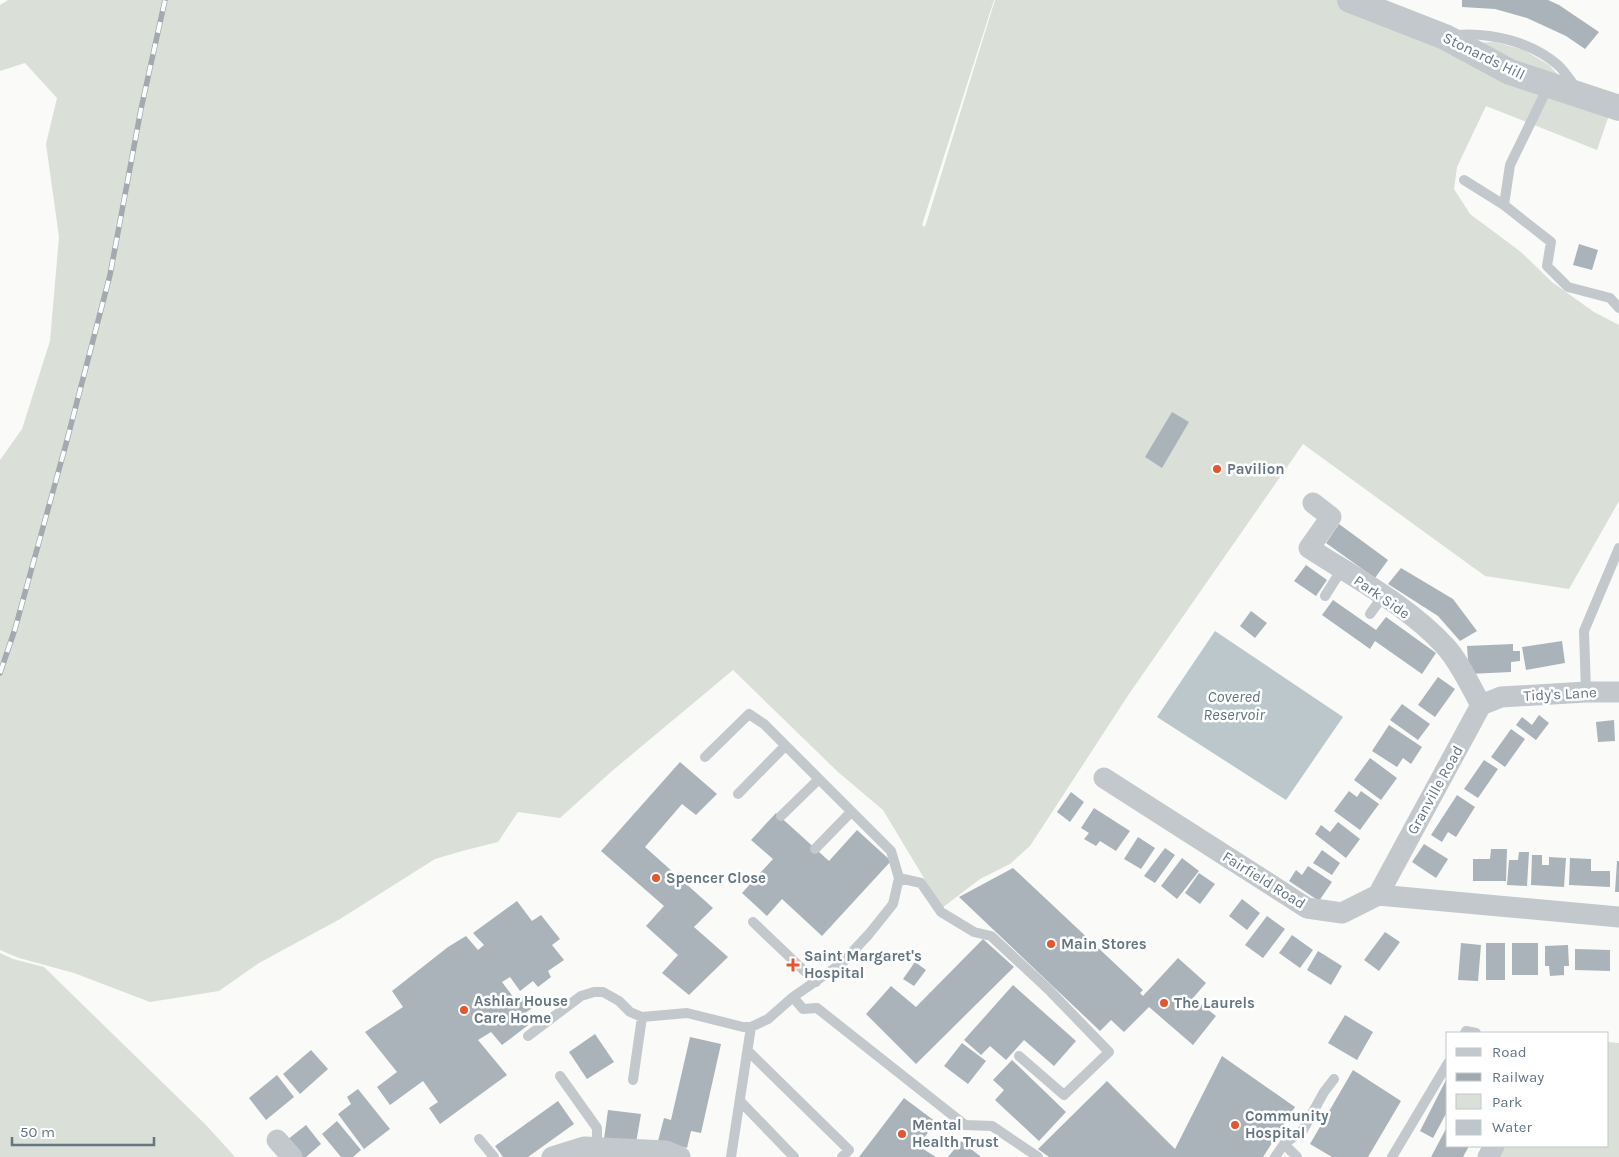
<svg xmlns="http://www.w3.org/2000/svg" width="1619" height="1157" font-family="Karla,sans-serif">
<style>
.green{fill:#dadfd7}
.water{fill:#bbc7cb}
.building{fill:#aab3b9}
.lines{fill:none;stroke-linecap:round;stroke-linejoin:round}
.service{stroke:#c3c8cc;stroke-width:10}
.minor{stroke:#c3c8cc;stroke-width:21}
.tertiary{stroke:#c3c8cc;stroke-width:26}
.rail-casing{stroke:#a2aab0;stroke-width:5.5}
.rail{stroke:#fff;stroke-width:4;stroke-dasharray:11;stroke-linecap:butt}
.poi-dot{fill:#e4572e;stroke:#fff;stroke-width:2}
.labels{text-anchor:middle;stroke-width:5;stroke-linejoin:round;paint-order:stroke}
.street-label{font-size:15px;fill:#657683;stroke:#fff}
.poi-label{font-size:15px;font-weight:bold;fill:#657683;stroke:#fff;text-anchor:start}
.water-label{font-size:16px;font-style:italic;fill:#60757c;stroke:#fff}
</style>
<rect width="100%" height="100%" fill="#fafaf8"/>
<path class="green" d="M8,0H994L922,225L925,227L995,0H1341L1610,112L1597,150L1486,106L1457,167L1454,189L1470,214L1521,252L1552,282L1594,312L1619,325V501L1569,589L1485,576L1303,444L1129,694L1030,846L1010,864L980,879L942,908L883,810L838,772L733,670L612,771L560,818L518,812L498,842L462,851L435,859L340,919L259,963L219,991L150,1002L74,973L19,958L0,950V460L22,429L50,341L59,237L46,144L57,98L25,63L0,71V5Z
M1495,42L1524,50L1549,65L1571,89L1467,43Z
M0,953L13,959L44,967L206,1125L235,1157H0Z
M1608,1042L1619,1043V1157H1493L1499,1146H1608Z"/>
<path class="water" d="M1215,631L1343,717L1286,800L1157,717Z"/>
<path class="building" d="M1462,0H1548L1559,5L1599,32L1585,49L1566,36L1527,18L1495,9L1462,7Z
M1579,244L1598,250L1592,270L1573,265Z
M1172,412L1189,422L1162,468L1145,457Z
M1339,524L1388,560L1375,578L1326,543Z
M1306,565L1327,580L1316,596L1294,581Z
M1401,568L1453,599L1477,631L1460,641L1438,616L1388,584Z
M1333,600L1376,630L1386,617L1436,653L1422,674L1375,641L1370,649L1322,615Z
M1251,611L1267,623L1255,638L1240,626Z
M1562,641L1565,663L1526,670L1522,647Z
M1513,644V651H1520V661L1511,662V672L1469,674L1467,646Z
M1438,677L1455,689L1435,717L1418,705Z
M1402,704L1430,724L1418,740L1390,720Z
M1539,715L1549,723L1536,740L1516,725L1522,717L1532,725Z
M1614,720L1615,741L1598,742L1596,722Z
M1389,725L1422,747L1411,764L1403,758L1397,767L1372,751Z
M1511,729L1525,739L1505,767L1491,757Z
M1370,758L1397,778L1381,800L1354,780Z
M1484,760L1498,769L1478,798L1464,789Z
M680,762L717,794L696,815L682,804L645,847L713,908L694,927L728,957L689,995L662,973L678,955L646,926L664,906L601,851Z
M1349,791L1357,797L1361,791L1379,804L1360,830L1334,811Z
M1071,792L1084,802L1070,822L1057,812Z
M1457,795L1475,807L1456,837L1448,832L1442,842L1431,835Z
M1094,808L1130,831L1116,851L1100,841L1096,846L1084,839L1089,833L1081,828Z
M776,813L829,861L857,830L891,861L822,936L782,899L767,916L742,893L773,859L751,840Z
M1338,822L1360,839L1346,858L1315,834L1321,825L1330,832Z
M1138,837L1155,848L1141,869L1124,859Z
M1424,844L1448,859L1436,878L1412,862Z
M1165,848L1175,855L1155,883L1144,876Z
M1491,849H1507L1506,881H1473V859H1490Z
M1322,850L1340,863L1332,875L1313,863Z
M1519,852H1529L1527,886L1507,885L1509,860H1518Z
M1532,855H1542V865H1549V857L1566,858L1564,887L1531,885Z
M1182,858L1199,871L1177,899L1161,886Z
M1570,858L1591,859V871H1610V887L1569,885Z
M1617,861H1619V892H1615Z
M1308,866L1332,882L1319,901L1289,881L1296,870L1302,875Z
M1013,868L1143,990L1140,993L1143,996L1178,958L1206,983L1193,998L1216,1016L1193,1045L1149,1007L1124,1032L1111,1020L1100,1031L959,897Z
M1199,873L1215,884L1200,904L1185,893Z
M1242,899L1260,913L1247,930L1229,916Z
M517,901L532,921L541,915L560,939L552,945L564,960L548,971L551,977L538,987L533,981L520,991L510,977L502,982L517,1002L526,996L534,1007L525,1013L531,1023L502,1045L491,1032L478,1040L507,1075L440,1124L429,1108L438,1102L423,1081L390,1105L377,1087L397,1072L365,1032L403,1007L392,991L448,947L466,936L478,950L484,945L473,933Z
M1267,916L1285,929L1263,958L1245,945Z
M1385,932L1400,942L1379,971L1364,960Z
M1292,935L1313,950L1300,968L1279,953Z
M983,939L1014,967L916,1064L866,1014L891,986L916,1007Z
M1461,943L1481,945L1478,981L1458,980Z
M1486,943H1505V980H1486Z
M1512,943H1538V975H1512Z
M1568,945L1569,966H1564V975L1550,976L1549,966H1545V946Z
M1575,949L1610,950V971L1575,970Z
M1318,951L1342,966L1331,985L1307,970Z
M915,962L926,970L914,986L903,979Z
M1013,985L1076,1041L1054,1066L1024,1040L1006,1060L990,1046L981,1055L964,1040Z
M1345,1015L1373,1032L1357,1060L1328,1043Z
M595,1034L614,1062L587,1079L569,1052Z
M690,1037L721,1044L701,1133L691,1131L687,1148L658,1141L664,1118L671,1120Z
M962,1043L986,1061L968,1084L944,1066Z
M311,1050L328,1069L300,1094L283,1074Z
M1222,1056L1295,1107L1263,1157H1049L1038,1149L1107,1081L1175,1149Z
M1012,1060L1066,1112L1039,1141L995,1100L1004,1090L993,1080Z
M1353,1070L1401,1101L1368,1157H1332L1310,1144Z
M277,1075L294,1097L266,1120L249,1098Z
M1448,1076V1110L1433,1138L1420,1131Z
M358,1089L390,1129L364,1149L338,1114L351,1104L347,1097Z
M904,1098L936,1122L918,1146L936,1157H859Z
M558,1101L574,1124L528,1157H503L495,1146Z
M608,1110L641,1114L636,1143L604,1139Z
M337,1121L361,1150L353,1157H341L322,1134Z
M306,1125L321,1144L306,1157H301L287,1140Z
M1448,1125V1146H1469L1463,1157H1431Z
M961,1141L981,1157H948Z"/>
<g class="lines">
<path class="service" d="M1456,35C1491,32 1532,42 1559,66C1565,72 1571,81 1576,88
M1549,85L1510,165L1504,205L1551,242L1547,266L1568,287L1610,298L1619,308
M1464,180L1504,205
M1325,596L1342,569
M1370,614L1383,596
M1586,692L1584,631L1619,548
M738,794L785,746
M781,816L819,779
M815,849L851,812
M899,878L921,883L941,912L974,932L991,936L1048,989L1109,1052L1064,1095L1019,1056
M753,922L816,982
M793,997L803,1009L817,1008L965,1125L992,1126L1038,1157
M1465,1033L1466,1031L1476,1033
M528,1036L581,996L594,992H603L619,1001L630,1012L642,1017L687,1013L743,1027H751L768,1019L793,997L842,963L869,934L893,904L899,878L891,851L764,724L749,714L705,757
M748,1051L849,1150L842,1157
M560,1076L597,1128V1147
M633,1080L642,1017
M740,1101L794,1157
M479,1139L494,1157
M1284,1144L1297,1157
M731,1157L751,1027
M1275,1157L1284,1144L1303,1130L1324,1092L1334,1079
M1392,1157L1448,1063"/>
<path class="minor" d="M1313,503L1331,517L1309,548C1355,578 1407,605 1445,646C1459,661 1471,687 1481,705
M1104,778L1307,908L1342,913L1378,895L1619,917
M1378,895L1481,705L1501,697L1586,692H1619
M277,1140L292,1157
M552,1157L584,1147L666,1151L680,1157
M1488,1157L1494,1146"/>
<path class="tertiary" d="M1350,0L1445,37L1510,72L1619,108"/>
<g class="rail-casing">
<path id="rail" d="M0,673L15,629L66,444L110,275L141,109L165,0"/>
</g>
<use href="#rail" class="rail"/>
</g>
<g class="poi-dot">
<circle cx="1217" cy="469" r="5"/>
<circle cx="656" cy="878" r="5"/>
<circle cx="1051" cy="944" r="5"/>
<path d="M790.5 957.5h5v5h5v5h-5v5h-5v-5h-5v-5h5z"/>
<circle cx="1164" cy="1003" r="5"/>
<circle cx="464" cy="1010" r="5"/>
<circle cx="1235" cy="1125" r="5"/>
<circle cx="902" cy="1134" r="5"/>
</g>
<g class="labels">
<g class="street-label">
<text transform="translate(1484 56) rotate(26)" y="5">Stonards Hill</text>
<text transform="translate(1382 597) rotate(35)" y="5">Park Side</text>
<text transform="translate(1560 694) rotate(-3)" y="5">Tidy's Lane</text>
<text transform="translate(1435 790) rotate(-61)" y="5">Granville Road</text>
<text transform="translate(1264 880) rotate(32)" y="5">Fairfield Road</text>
</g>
<g class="poi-label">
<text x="1227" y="474">Pavilion</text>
<text x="666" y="883">Spencer Close</text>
<text x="1061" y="949">Main Stores</text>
<text x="804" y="961">Saint Margaret's<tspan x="804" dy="17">Hospital</tspan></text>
<text x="474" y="1006">Ashlar House<tspan x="474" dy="17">Care Home</tspan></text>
<text x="1174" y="1008">The Laurels</text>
<text x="1245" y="1121">Community<tspan x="1245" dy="17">Hospital</tspan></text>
<text x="912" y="1130">Mental<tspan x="912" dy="17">Health Trust</tspan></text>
</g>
<g class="water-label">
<text x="1234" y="702">Covered<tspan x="1234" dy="18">Reservoir</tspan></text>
</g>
</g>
<rect x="1446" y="1032" width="162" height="115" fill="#ffffff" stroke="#c1c8cd"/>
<rect x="1456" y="1048" width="25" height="8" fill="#c3c8cc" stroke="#c1c8cd"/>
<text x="1492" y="1057" font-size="15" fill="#657683">Road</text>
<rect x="1456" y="1073" width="25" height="8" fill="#a2aab0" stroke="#c1c8cd"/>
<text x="1492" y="1082" font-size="15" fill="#657683">Railway</text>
<rect x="1456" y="1094" width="25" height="15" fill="#dadfd7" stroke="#c1c8cd"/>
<text x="1492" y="1107" font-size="15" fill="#657683">Park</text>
<rect x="1456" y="1120" width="25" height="15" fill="#bbc7cb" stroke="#c1c8cd"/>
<text x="1492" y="1132" font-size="15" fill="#657683">Water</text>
<path d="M12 1137v8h142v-8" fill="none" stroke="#657683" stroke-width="2.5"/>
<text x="20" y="1137" font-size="15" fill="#657683" stroke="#ffffff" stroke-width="4" paint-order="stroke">50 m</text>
</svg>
